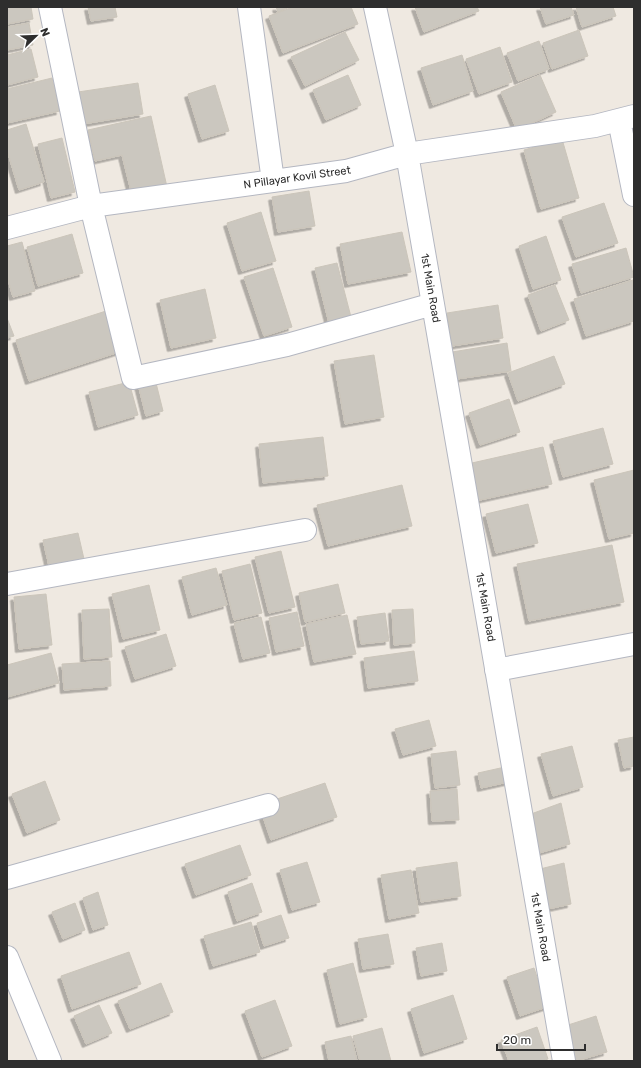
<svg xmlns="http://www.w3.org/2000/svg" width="641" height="1068" font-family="Rubik,sans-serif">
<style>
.building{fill:#cbc7bf;stroke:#cbc5ba;filter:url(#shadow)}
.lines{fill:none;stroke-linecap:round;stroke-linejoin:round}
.street-casing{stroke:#b4b7c1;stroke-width:24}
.street{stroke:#fff;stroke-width:22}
.labels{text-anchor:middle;stroke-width:3.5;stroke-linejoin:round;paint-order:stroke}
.street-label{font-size:11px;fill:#2e2e2e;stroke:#fff}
</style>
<defs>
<filter id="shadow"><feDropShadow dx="-3.5" dy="3.5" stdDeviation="0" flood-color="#0004"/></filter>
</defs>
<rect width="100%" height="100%" fill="#efe9e1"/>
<path class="building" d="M7,7H31L33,19L7,24Z
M88,7H115L117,17L91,21Z
M276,7H290L278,12Z
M293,7H351L358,24L283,53L269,16Z
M415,7H477L479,11L424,32Z
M540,7H571L574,15L546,24Z
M576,7H613L616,16L582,27Z
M29,23L33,45L7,50V27Z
M579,30L588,56L552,69L543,43Z
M345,32L359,60L305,86L291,57Z
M539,41L549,69L518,81L507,53Z
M500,47L512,82L479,94L466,59Z
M31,49L38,77L7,85V55Z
M462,55L473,91L433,105L421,68Z
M348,75L361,105L326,120L313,90Z
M540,75L556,112L517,130L501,92Z
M52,78L60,111L7,123V89Z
M138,83L143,114L83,124L78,92Z
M215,85L229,131L202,139L188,94Z
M151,116L167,187L132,195L122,155L95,161L88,130Z
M26,124L44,182L19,190L7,150V130Z
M62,138L75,192L51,198L38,144Z
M562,139L579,198L541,209L524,150Z
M309,191L315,226L278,232L272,197Z
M604,203L618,243L576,257L562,217Z
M261,212L276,261L242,271L227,223Z
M402,232L411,272L348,284L340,244Z
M72,234L83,273L38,286L27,247Z
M546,236L561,280L533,289L519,246Z
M22,242L35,291L13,297L7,276V246Z
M626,248L634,277L581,293L572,264Z
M337,263L351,317L329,323L315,268Z
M273,268L292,327L264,336L244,277Z
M633,280L634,321L586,336L574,299Z
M555,285L569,320L541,331L528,295Z
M205,289L216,338L171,348L160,300Z
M498,305L503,338L452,346L447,313Z
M106,311L119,352L29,381L16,340Z
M7,318L14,336L7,338Z
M507,343L511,371L457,379L452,352Z
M374,355L384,417L345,424L334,361Z
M554,356L565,384L518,401L508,373Z
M155,379L163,411L146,416L138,384Z
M129,382L138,415L98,427L89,392Z
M509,399L520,432L480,445L469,413Z
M603,428L613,464L563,477L553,441Z
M323,437L328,476L263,483L259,444Z
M543,447L552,484L471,502L463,465Z
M634,470V533L609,539L594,480Z
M402,485L412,526L328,546L317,505Z
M528,504L538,543L496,553L486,514Z
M78,533L84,559L49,566L43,540Z
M612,545L624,602L529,621L517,564Z
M281,551L295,607L269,613L255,557Z
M250,564L262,613L234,620L222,571Z
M216,568L227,605L192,615L182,577Z
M338,584L345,613L305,622L299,593Z
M149,585L160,630L123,639L112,594Z
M46,594L52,645L19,649L14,597Z
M109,609L112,657L84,659L82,610Z
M413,609L415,643L394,645L392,610Z
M297,612L304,646L276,652L269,618Z
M385,613L389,641L361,644L357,617Z
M347,615L356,654L314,662L306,624Z
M261,617L270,653L243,659L234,623Z
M166,634L176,666L135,679L125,647Z
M414,651L418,681L368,688L364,658Z
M51,653L59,683L7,697V665Z
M110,661L111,686L64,690L62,664Z
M429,720L436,746L403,755L395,729Z
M634,737V766L624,768L618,740Z
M572,746L583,787L553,796L541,754Z
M456,751L460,785L435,788L431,754Z
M505,767L508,782L481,788L478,773Z
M45,781L60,820L27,833L12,794Z
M325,783L337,817L271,840L259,805Z
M457,789L459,820L432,821L430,791Z
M561,803L570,844L539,853L531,814Z
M240,845L251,875L196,895L185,864Z
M307,862L320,902L292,910L280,870Z
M457,862L461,896L421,902L416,868Z
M564,863L571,904L548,909L540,869Z
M411,870L419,913L389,919L381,875Z
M252,883L262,912L237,921L228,892Z
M98,892L108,925L93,930L83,898Z
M75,903L85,930L63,939L52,912Z
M281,915L289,938L264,946L257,923Z
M251,922L260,952L213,966L204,936Z
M388,934L394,964L363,969L358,939Z
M442,943L447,971L421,976L416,948Z
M129,952L141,984L72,1009L61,976Z
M353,963L367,1017L340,1024L327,970Z
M534,968L547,1007L520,1016L507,977Z
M161,983L173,1012L130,1029L118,1001Z
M453,995L467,1039L424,1053L411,1009Z
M275,1000L292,1046L262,1057L245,1011Z
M99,1005L112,1033L86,1044L74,1016Z
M596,1016L607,1052L576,1061L565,1026Z
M537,1027L548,1059L542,1061H509L501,1040Z
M382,1028L391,1061H360L353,1036Z
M351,1036L357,1061H329L325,1042Z"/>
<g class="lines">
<g class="street-casing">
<path id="street" d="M50,7L91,206L133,378L287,345L433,304
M249,7L273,181
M375,7L407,154L564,1061
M619,120L634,195
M7,228L91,206L346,171L407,154L595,126L634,116
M7,584L305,530
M496,670L634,644
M7,878L268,805
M7,957L50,1061"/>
</g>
<use href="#street" class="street"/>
</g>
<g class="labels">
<g class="street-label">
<text transform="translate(297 177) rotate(-8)" y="4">N Pillayar Kovil Street</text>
<text transform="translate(431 288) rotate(80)" y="4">1st Main Road</text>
<text transform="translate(486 607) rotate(80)" y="4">1st Main Road</text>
<text transform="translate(541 927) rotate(80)" y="4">1st Main Road</text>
</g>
</g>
<rect width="641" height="1068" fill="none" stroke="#2e2e2e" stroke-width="16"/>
<g transform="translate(36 36) rotate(67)" stroke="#ffffff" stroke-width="3" paint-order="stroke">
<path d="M0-3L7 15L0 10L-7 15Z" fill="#2e2e2e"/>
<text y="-6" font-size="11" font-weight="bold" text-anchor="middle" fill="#2e2e2e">N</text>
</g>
<path d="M497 1044v6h88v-6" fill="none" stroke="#2e2e2e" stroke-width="2"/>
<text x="503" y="1044" font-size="12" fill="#2e2e2e" stroke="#ffffff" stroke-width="3" paint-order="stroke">20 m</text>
</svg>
